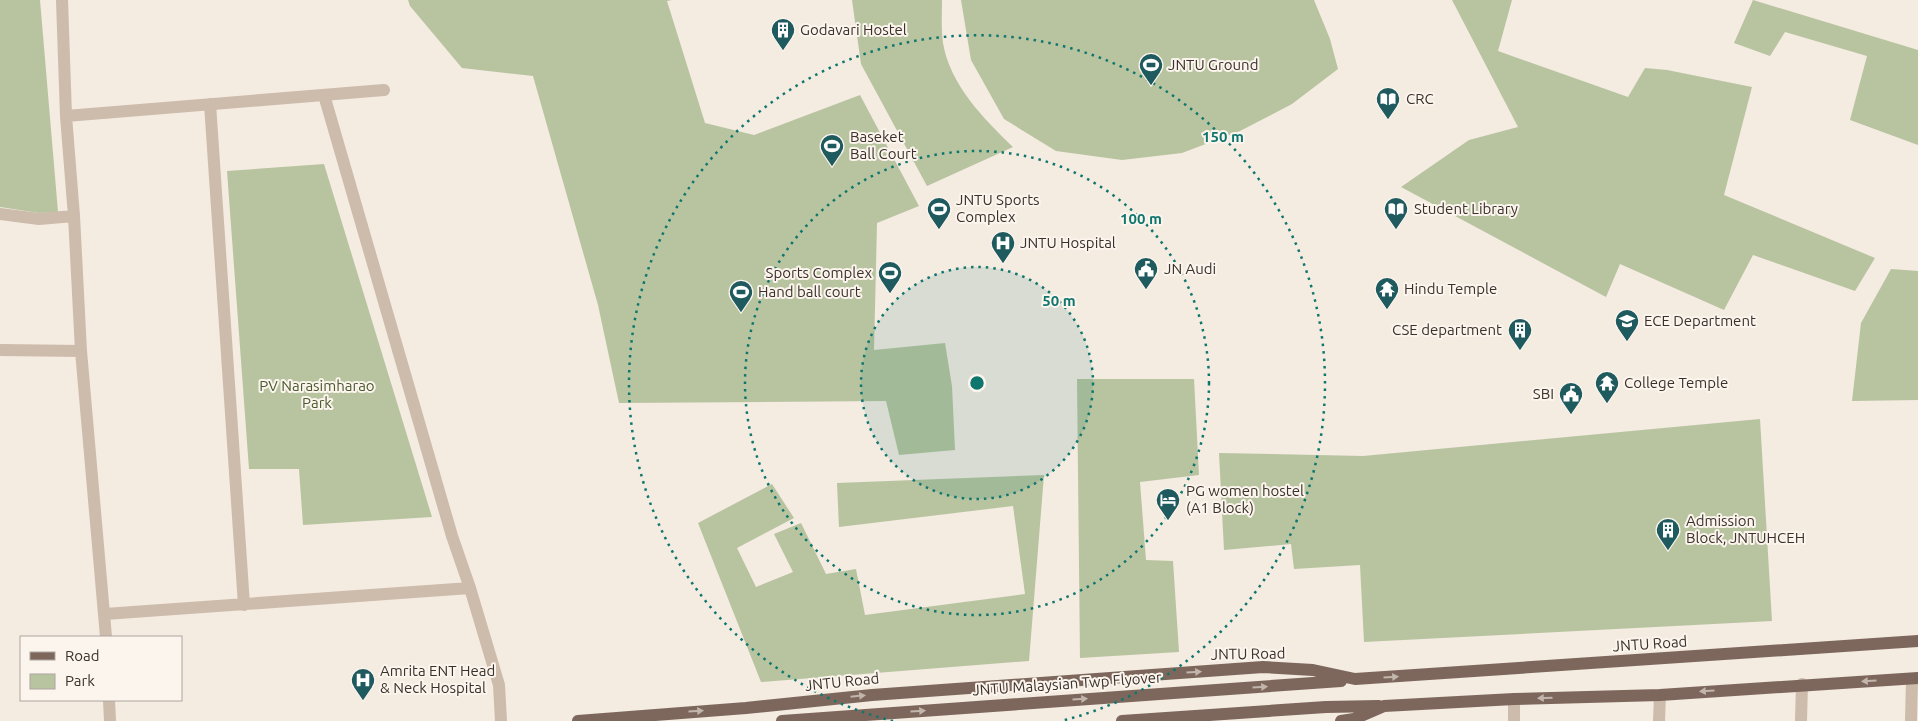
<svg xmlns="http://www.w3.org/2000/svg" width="1918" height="721" font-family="Ubuntu,sans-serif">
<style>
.green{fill:#b8c4a0}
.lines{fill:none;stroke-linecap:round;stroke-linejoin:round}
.street{stroke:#cdbbac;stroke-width:12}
.primary{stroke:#7d675c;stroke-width:12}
.oneway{fill:#c2b5ac}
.ring{fill:none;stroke:#0f766e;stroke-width:2.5;stroke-dasharray:2.5 5}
.labels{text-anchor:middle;stroke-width:4;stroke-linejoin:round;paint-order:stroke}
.poi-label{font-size:15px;fill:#3b302b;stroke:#fbf5ee;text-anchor:start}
.park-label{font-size:15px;fill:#4a5a2e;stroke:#fbf5ee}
.street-label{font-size:15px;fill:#3b302b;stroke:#fbf5ee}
.centre{fill:#0f766e;stroke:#fbf5ee;stroke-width:2.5}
.ring-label{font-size:15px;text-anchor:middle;font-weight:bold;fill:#0f766e;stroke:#fbf5ee;stroke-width:4;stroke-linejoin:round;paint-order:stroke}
</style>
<rect width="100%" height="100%" fill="#f4ebe1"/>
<path class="green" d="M0,0H40L58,212L39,213L0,207Z
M408,0H672L667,1L705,123L754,135L860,95L919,206L877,223L874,350L945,343L952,386L955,450L899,455L886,401L619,403L598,305L533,76L462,68L410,6Z
M852,0H942C942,14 941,29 943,43C950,85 984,119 1013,147L927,186L861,64Z
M961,0H1314L1330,39L1338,69L1292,104L1240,131L1182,153L1122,160L1056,151L1004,119L971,60Z
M1452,0H1512L1498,51L1628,97L1645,68L1667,70L1752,87L1724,195L1875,258L1855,291L1753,255L1724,310L1620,264L1606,297L1401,187L1469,140L1518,127Z
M1753,0L1918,50V145L1850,120L1867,56L1785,32L1770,56L1734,43Z
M324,164L432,517L303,525L299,469H249L227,171Z
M1891,269L1918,271V400L1852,401L1861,323Z
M1077,379H1194L1199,475L1140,482L1146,560L1173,561L1179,652L1080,658Z
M1760,419L1772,621L1364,642L1360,565L1294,569L1291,544L1224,550L1219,453L1363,456Z
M1044,475L1029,661L761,682L698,523L772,484L794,518L737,548L756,587L793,572L774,534L801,523L826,574L856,569L865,615L1025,594L1013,506L839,527L837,483Z"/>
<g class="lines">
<path class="street" d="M62,0L66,116L74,216L81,351L106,637
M324,95L452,536L470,588L499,685L501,721
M210,104L244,605
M66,116L384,90
M0,214L39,219L74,216
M0,350L81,351
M105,614L470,588
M109,700L110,721
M1514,721V699
M1659,721L1660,695
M1801,721L1802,684
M1911,721L1912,679"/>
<path class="primary" d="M578,721L746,708L872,695L1263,667L1313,670L1355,679L1918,641
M782,721L1341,681
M1122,721L1326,707L1379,706
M1341,721L1354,719L1384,706L1514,699L1660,695L1918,678"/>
</g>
<defs><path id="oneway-solid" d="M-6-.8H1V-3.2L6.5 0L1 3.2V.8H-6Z" transform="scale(1.25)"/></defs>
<g class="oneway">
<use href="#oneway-solid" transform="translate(1194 672) rotate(-4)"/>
<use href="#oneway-solid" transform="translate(1391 677) rotate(-4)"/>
<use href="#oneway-solid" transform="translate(1869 681) rotate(177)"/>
<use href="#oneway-solid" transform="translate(1260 687) rotate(-4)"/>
<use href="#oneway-solid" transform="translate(1707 691) rotate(176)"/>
<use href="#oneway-solid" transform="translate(858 696) rotate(-6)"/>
<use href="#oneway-solid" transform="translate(1545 698) rotate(178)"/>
<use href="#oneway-solid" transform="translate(1080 699) rotate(-4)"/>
<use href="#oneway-solid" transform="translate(696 711) rotate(-4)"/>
<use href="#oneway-solid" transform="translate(918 711) rotate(-4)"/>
</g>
<circle cx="977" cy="383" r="116" fill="#0f766e" fill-opacity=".12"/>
<g class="ring">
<circle cx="977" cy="383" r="116"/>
<circle cx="977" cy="383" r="232"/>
<path d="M893 721A348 348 0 1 1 1061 721"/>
</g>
<defs>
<g id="building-pin" transform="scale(1.25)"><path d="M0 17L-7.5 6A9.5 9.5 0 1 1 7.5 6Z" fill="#1f5a5e" stroke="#fbf5ee"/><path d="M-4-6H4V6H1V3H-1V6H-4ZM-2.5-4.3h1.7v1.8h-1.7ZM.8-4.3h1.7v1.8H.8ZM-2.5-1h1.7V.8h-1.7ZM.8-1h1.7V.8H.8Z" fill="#fff"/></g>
<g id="stadium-pin" transform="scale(1.25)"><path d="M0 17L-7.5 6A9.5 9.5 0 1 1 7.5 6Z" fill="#1f5a5e" stroke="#fbf5ee"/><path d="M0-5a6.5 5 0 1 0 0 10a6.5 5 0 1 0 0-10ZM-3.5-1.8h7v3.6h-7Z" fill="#fff"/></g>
<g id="library-pin" transform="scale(1.25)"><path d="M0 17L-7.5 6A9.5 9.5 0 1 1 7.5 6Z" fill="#1f5a5e" stroke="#fbf5ee"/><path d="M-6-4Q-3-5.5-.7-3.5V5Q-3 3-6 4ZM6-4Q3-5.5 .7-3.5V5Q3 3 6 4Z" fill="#fff"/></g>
<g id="hospital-pin" transform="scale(1.25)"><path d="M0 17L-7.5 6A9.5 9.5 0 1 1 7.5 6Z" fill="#1f5a5e" stroke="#fbf5ee"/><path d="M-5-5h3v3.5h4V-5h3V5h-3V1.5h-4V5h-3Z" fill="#fff"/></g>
<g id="civic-pin" transform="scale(1.25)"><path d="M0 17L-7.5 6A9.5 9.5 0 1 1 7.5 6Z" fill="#1f5a5e" stroke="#fbf5ee"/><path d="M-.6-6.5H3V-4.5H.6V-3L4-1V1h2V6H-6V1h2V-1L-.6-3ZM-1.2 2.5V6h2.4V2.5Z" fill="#fff"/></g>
<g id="temple-pin" transform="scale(1.25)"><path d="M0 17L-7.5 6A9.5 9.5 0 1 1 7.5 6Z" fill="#1f5a5e" stroke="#fbf5ee"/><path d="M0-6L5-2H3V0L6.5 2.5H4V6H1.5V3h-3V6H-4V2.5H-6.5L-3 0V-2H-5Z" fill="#fff"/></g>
<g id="university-pin" transform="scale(1.25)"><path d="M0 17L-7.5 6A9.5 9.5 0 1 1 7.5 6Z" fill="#1f5a5e" stroke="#fbf5ee"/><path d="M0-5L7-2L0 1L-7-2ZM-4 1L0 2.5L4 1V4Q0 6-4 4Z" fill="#fff"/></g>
<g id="hotel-pin" transform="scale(1.25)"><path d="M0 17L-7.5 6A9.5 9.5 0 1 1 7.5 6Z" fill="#1f5a5e" stroke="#fbf5ee"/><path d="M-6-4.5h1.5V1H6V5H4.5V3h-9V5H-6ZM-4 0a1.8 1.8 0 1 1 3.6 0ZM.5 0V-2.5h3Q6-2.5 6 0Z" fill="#fff"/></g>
</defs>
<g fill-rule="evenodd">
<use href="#building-pin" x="783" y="30"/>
<use href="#stadium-pin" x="1151" y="65"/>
<use href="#library-pin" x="1388" y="99"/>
<use href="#stadium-pin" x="832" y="146"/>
<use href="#stadium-pin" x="939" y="209"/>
<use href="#library-pin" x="1396" y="209"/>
<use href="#hospital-pin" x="1003" y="243"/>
<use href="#civic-pin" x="1146" y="269"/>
<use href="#stadium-pin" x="890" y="273"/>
<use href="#temple-pin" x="1387" y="289"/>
<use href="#stadium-pin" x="741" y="292"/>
<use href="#university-pin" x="1627" y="321"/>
<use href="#building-pin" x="1520" y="330"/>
<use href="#temple-pin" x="1607" y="383"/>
<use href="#civic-pin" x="1571" y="394"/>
<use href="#hotel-pin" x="1168" y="500"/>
<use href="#building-pin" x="1668" y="530"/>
<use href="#hospital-pin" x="363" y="680"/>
</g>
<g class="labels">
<g class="poi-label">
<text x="800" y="35">Godavari Hostel</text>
<text x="1168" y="70">JNTU Ground</text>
<text x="1406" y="104">CRC</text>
<text x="850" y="142">Baseket<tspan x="850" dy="17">Ball Court</tspan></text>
<text x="956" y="205">JNTU Sports<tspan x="956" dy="17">Complex</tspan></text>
<text x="1414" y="214">Student Library</text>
<text x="1020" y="248">JNTU Hospital</text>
<text x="1164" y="274">JN Audi</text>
<text x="872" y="278" text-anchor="end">Sports Complex</text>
<text x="1404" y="294">Hindu Temple</text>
<text x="758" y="297">Hand ball court</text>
<text x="1644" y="326">ECE Department</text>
<text x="1502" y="335" text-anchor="end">CSE department</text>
<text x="1624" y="388">College Temple</text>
<text x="1554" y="399" text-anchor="end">SBI</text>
<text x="1186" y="496">PG women hostel<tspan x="1186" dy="17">(A1 Block)</tspan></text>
<text x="1686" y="526">Admission<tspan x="1686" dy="17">Block, JNTUHCEH</tspan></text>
<text x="380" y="676">Amrita ENT Head<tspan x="380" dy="17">&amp; Neck Hospital</tspan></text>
</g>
<g class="park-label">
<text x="317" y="391">PV Narasimharao<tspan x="317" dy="17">Park</tspan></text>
</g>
<g class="street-label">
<text transform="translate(1650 644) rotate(-4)" y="5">JNTU Road</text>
<text transform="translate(1248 654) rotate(-1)" y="5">JNTU Road</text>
<text transform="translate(842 682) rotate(-6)" y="5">JNTU Road</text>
<text transform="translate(1067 684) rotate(-4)" y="5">JNTU Malaysian Twp Flyover</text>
</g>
</g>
<circle cx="977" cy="383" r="8" class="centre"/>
<g class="ring-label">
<text x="1223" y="142">150 m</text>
<text x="1141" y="224">100 m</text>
<text x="1059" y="306">50 m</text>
</g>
<rect x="20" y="636" width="162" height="65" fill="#fbf5ee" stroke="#aea6a0"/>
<rect x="30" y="652" width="25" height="8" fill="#7d675c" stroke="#aea6a0"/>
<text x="65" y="661" font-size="15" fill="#3b302b">Road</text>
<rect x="30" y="674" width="25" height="15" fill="#b8c4a0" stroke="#aea6a0"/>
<text x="65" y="686" font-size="15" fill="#3b302b">Park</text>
</svg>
